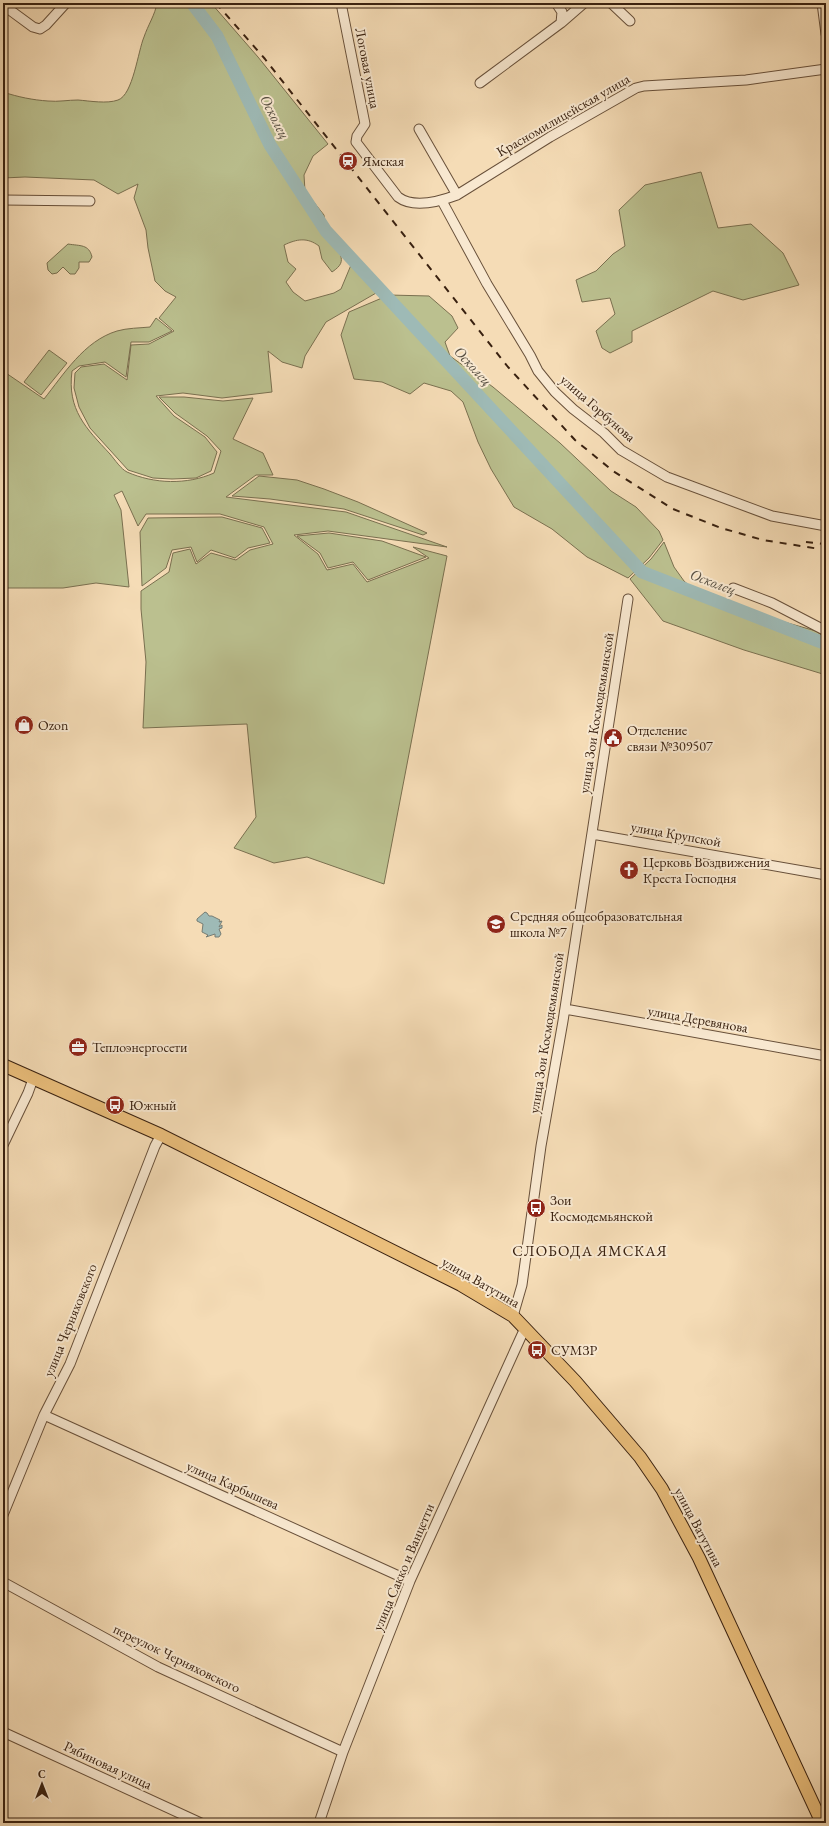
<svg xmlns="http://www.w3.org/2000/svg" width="829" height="1826" font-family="'EB Garamond',serif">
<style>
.green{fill:#bbc08f;stroke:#7a7050}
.water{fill:#9ebab6;stroke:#767d74}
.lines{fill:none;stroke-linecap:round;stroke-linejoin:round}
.river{stroke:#9ebab6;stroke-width:13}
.minor-casing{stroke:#68503a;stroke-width:11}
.major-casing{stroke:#392110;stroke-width:14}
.minor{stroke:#f8e8d0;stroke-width:9}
.major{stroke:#eabe7b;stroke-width:12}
.rail{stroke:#392110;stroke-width:2;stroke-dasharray:7 7;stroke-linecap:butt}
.labels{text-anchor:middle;stroke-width:4;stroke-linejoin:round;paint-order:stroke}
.street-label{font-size:14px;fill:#392110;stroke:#f8e8d0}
.poi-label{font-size:14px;fill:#392110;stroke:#f8e8d0;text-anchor:start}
.water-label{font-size:15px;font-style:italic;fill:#574f42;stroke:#f8e8d0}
.neighbourhood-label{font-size:15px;letter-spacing:1px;fill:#392110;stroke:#f8e8d0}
</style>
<rect width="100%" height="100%" fill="#f5dcb6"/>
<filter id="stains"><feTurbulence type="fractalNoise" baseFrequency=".005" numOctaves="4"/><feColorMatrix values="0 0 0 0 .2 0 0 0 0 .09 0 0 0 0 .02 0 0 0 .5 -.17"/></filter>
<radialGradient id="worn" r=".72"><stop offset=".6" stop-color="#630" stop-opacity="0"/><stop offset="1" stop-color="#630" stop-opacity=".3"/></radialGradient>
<path class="green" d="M157,3H211L258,57L328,144L313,156L304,175L305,191L324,215L325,226L338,237C333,253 352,259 332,272L322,259L319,246C307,237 297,239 284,245L288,262L296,269L286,282L293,292L305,301L334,293L341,289L351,265L369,274L383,289L326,322L305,356L302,368L282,362L268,351L272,392L222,398L183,393L156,396L174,416L205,437L217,452L211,471L196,478L172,479L153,478L128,470L90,428L79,407L74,388L75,373L81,367L104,364L127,380L131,345L149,344L174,331L159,318L176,297L165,291L155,281L148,248L146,230L134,198L138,184L118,194L94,180L25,177L3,178V92C18,97 33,100 48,101C58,102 68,100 78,100C90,101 107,104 118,100C133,95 138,51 144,37C148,25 155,15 157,3Z
M701,172L718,228L751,224L783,253L799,285L743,300L713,291L632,331V342L610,353L602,348L596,331L615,314L610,298L582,302L576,280L596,271L613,254L625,246L619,210L645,185Z
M68,244C80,246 89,244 92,257L89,262H79V268L75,274H70L63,267L57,273L52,274L48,270L47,263Z
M389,295L429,296L452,316L458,328L445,342L450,356L493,387L560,443L611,491L636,507L659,531L663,540L649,558L628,578L587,557L552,529L514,507L491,469L478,442L463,402L451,391L424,383L410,394L382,382L354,379L341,335L349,312Z
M156,318L172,331L149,342H131L126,377L105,362L79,366L72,371C67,410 86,428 110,454C115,460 121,469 127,472C154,484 187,485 214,473L221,451L207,436L175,413L159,397H184L223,401L253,398L233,439L263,453L273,475H256L226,497L346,512L447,547L328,531L294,535L318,554L327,570L353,564L367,582L429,558L413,547L447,556L384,884L307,857L274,863L234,848L256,817L247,724L143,728L146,662L141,609V591L169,572L173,553L190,549L196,564L211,553L236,560L250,550L273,544L264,527L220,514H146L138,526L122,491L114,495L121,510L129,587L96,583L63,588H3V371L44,399C64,374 84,341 117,331C127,328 140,328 150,327Z
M49,350L67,363L41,395L24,382Z
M259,476L297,480L324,489L358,502L427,533L423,535L344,509L270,499L232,496Z
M222,517L262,528L270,543L248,548L235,558L211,550L197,562L191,547L172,550L166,568L142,586L140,532L148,518Z
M329,533L382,541L426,557L368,580L353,562L328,568L320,553L297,536Z
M664,542L674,567L684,581L693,589L705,596L763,616L816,631L826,638V675L744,650L663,621L630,579L651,559Z"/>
<path class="water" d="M205,912L207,913L209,916H212L220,920L219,922L222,921L219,927L222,925V928L219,929L221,934L219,937H215V934L206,937L208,935L202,932L203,924L197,921V919Z"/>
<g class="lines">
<path class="river" d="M192,3L217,36L270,145L326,231L642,572L826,644"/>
<g class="minor-casing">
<path id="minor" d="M341,3L365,124L357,136L356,142L398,197C414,209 441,201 457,195L550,137L636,88L644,86L746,80L826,69
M556,3L562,12L561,23
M611,3L630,21
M822,3L826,34
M3,5L33,27L40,29L46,25L66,3
M480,83L561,23L584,3
M419,129L457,195
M3,200L90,201
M442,201L487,284L530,355L538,371L555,392L573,409L604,433L621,450L667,477L772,516L826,526
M733,588L772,603L826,631
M592,834L826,875
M565,1009L826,1056
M3,1145L28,1093L33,1079
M513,1316L522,1285L541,1146L563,1021L628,599
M44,1415L410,1581
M3,1515L44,1415L70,1364L155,1146L161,1135
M3,1582L158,1667L343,1752
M3,1732L201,1823
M319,1823L343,1752L410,1581L525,1328"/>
</g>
<g class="major-casing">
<path id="major" d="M3,1065L161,1135L461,1285L513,1316L575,1381L640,1457L662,1489L699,1558L822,1823"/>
</g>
<use href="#minor" class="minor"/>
<use href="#major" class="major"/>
<path class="rail" d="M216,3L265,59L508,367L575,440L613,471L673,509L721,528L763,540L826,550
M806,542L826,544"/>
</g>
<defs>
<g id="station-disc" transform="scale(1)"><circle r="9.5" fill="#8f2418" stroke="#f8e8d0"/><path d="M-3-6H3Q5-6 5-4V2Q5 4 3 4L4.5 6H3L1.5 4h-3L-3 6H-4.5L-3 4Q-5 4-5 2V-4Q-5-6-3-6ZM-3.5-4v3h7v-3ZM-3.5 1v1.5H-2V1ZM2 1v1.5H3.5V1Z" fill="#fff"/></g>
<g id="shop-disc" transform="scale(1)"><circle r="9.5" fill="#8f2418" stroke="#f8e8d0"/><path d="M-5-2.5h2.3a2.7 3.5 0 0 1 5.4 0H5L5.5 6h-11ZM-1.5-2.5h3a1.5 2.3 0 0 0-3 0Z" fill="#fff"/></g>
<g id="civic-disc" transform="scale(1)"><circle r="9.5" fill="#8f2418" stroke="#f8e8d0"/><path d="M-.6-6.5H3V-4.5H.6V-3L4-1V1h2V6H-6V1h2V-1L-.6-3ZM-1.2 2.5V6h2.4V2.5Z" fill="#fff"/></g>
<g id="church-disc" transform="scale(1)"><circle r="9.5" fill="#8f2418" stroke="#f8e8d0"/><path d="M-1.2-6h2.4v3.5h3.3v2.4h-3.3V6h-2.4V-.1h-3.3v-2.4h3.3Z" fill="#fff"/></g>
<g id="school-disc" transform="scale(1)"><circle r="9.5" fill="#8f2418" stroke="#f8e8d0"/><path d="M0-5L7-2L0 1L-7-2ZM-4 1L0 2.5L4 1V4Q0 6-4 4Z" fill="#fff"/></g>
<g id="office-disc" transform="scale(1)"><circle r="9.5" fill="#8f2418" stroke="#f8e8d0"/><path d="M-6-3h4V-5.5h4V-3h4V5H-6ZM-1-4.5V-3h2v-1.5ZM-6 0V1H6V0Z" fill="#fff"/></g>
<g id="bus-disc" transform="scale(1)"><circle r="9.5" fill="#8f2418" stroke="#f8e8d0"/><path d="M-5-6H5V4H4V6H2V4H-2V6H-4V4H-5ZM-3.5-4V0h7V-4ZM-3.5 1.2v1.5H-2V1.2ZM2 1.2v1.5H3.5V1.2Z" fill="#fff"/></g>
</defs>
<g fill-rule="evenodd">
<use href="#station-disc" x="348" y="161"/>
<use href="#shop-disc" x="24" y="725"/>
<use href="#civic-disc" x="613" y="738"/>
<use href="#church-disc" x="629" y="870"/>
<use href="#school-disc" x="496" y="924"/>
<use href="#office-disc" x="78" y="1047"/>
<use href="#bus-disc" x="115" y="1105"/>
<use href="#bus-disc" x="536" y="1208"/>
<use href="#bus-disc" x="537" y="1350"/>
</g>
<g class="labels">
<g class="street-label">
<text transform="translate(368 68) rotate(79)" y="5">Логовая улица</text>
<text transform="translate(563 115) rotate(-30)" y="5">Красномилицейская улица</text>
<text transform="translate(598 408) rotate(41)" y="5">улица Горбунова</text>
<text transform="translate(596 713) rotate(-81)" y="5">улица Зои Космодемьянской</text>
<text transform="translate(676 834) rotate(10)" y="5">улица Крупской</text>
<text transform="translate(698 1019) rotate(10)" y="5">улица Деревянова</text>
<text transform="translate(546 1033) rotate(-81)" y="5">улица Зои Космодемьянской</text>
<text transform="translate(481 1282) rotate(30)" y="5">улица Ватутина</text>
<text transform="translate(70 1320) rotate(-68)" y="5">улица Черняховского</text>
<text transform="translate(233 1485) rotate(24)" y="5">улица Карбышева</text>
<text transform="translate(699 1527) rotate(62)" y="5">улица Ватутина</text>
<text transform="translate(403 1567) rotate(-67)" y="5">улица Сакко и Ванцетти</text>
<text transform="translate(177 1658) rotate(26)" y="5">переулок Черняховского</text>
<text transform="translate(108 1765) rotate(25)" y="5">Рябиновая улица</text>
</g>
<g class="poi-label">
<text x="362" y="166">Ямская</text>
<text x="38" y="730">Ozon</text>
<text x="627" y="735">Отделение<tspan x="627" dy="16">связи №309507</tspan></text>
<text x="643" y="867">Церковь Воздвижения<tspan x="643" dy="16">Креста Господня</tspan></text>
<text x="510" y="921">Средняя общеобразовательная<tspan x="510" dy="16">школа №7</tspan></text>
<text x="92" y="1052">Теплоэнергосети</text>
<text x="129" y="1110">Южный</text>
<text x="550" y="1205">Зои<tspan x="550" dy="16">Космодемьянской</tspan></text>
<text x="551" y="1355">СУМЗР</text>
</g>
<g class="water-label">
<text transform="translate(275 117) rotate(63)" y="5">Осколец</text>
<text transform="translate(473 366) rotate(47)" y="5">Осколец</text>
<text transform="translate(713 582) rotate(21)" y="5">Осколец</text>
</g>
<g class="neighbourhood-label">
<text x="590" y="1256">СЛОБОДА ЯМСКАЯ</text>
</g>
</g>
<rect width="829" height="1826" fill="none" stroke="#f5dcb6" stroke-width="16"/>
<rect x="4" y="4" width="821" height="1818" fill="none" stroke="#392110" stroke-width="2"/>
<rect x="8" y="8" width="813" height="1810" fill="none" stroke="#392110"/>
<g transform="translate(42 1784)" stroke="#f8e8d0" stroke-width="3" paint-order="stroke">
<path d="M0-3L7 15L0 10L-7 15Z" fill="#392110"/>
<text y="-6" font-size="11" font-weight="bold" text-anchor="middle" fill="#392110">С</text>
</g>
<rect width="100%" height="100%" filter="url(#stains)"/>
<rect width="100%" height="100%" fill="url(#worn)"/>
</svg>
